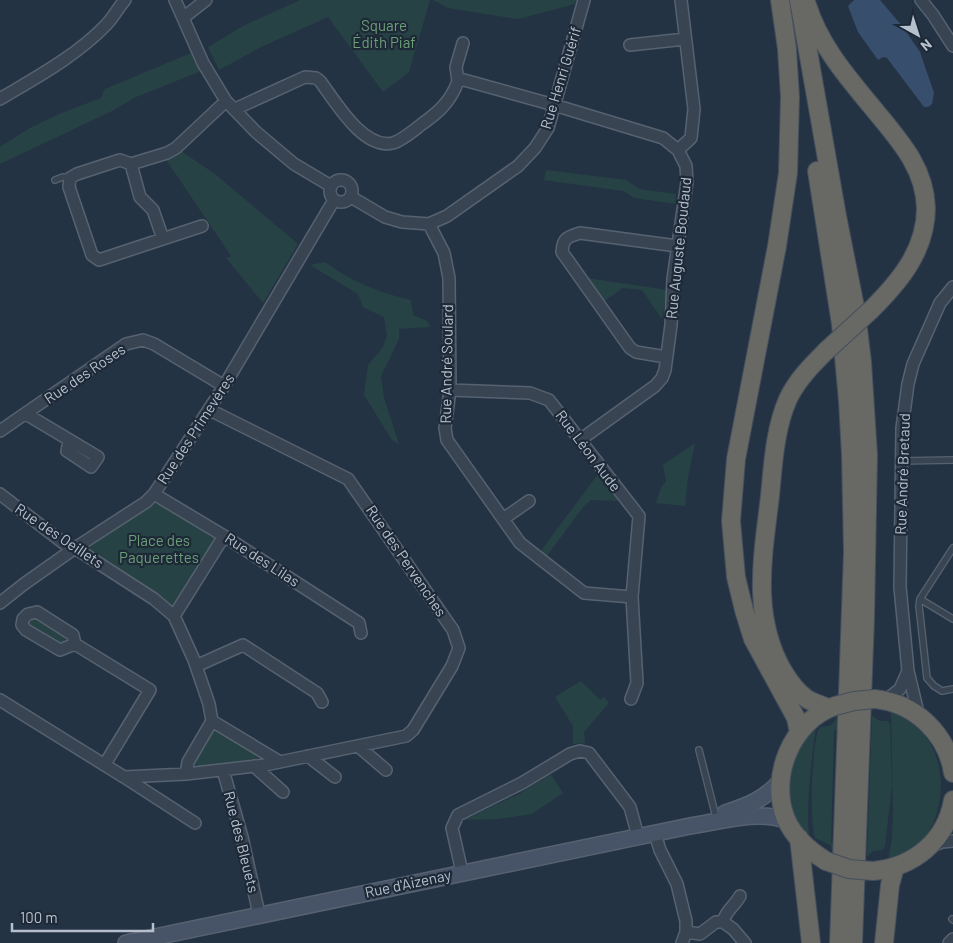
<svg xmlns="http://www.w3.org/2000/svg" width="953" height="943" font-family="Barlow,sans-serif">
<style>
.green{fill:#274245}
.water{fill:#374e6c}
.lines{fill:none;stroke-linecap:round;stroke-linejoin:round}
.service-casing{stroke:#576270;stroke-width:8}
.minor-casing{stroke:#576270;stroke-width:14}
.secondary-casing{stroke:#576270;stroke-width:18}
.trunk-casing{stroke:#444f5d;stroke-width:20}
.service{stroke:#394453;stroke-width:5.5}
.minor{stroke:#394453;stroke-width:11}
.secondary{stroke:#475366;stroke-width:15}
.trunk{stroke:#686864;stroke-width:18}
.trunk-bridge-casing{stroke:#444f5d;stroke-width:20;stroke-linecap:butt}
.trunk-bridge{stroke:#686864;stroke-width:18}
.labels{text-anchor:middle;stroke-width:4.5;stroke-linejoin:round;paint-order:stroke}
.park-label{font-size:15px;fill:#6c9f76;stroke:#1e2938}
.street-label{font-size:15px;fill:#b6c0cd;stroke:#1e2938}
</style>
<rect width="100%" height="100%" fill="#243344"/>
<path class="green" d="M300,0H430L409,72L383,92L328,17L261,47L219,70L208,47L245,25Z
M433,0H576L575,4L518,19L448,8Z
M191,53L201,71L136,97L112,111L0,164V147L30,128L59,114L101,98L105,89Z
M181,151L215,174L298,244L263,303L226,258L231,256L165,158L174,156Z
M546,170L626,180L639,189L676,194L675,204L635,198L623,191L544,180Z
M325,262C350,281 380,293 411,300L413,315L427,321L430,327L399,329V339L381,376L384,398L399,444L392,440L364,395L368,365L383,347L387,336L384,317L363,307L358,294L310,265Z
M587,278L667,290L662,319L642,290L623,288L604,301Z
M695,443L688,477L685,506L656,503L660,490L666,481L663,465Z
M598,474L619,501L591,500L584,506L546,557L540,552Z
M154,504L162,505L216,538L218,542L176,608L89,550V547Z
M34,615L65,633L66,639L64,642L58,644L27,626L26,622Z
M581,681L600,700L604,697L609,703L584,732L585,743L573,744V726L555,697Z
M891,711C946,731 953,797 924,840C914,851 901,856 888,861L892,838L893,810Z
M837,713H839L838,729L834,730L831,843H834V856L830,845L815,838C809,814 812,754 818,730L821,727C831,727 836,723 837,713Z
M872,716L880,721H887L890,724L892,785L885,846L883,850L873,851L867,856Z
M816,727C813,746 803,828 811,840C778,804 782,761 816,727Z
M216,730L221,731L258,756L257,759L200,767L196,765L194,762L213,732Z
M551,774L563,793L532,814L498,819L464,820L519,794Z"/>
<path class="water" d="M854,0H880L903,27L920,52L934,93L932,104L928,107H924L887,58L883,57L878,60L858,32L848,6Z"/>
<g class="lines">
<g class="service-casing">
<path id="service" d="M55,180L63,177L70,178
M901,461L953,460
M953,548L920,599L919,606L927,678L934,686L942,691L953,689
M920,599L953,619
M699,750L716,817
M952,919L953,920"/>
</g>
<g class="minor-casing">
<path id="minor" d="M175,0L203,63L226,101L256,132L294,164L331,186
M921,0L933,15L953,46
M183,18L206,0
M630,45L685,39
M458,81L456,67L463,43
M0,99C37,77 76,56 106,25C113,18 118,8 125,0
M235,109L305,77L316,78L320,81C335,101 363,150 393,143C403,140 414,130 422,124C439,112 451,101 458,81L464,80L554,105L663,138L678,150L686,166L687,182L673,279L671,325L665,370L662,378L655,386L580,440
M678,150L691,138L694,109L681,0
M131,164L140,197L153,210L163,239
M330 191a11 11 0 1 1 22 0a11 11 0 1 1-22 0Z
M351,197L385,217L402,222L429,224L447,216L518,166L535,148L548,128L584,0
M429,224L444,253L449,278L450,390L445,428L447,440L520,543L584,593L632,597
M202,226L99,260L92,255L69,187L70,178L77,174L120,160L131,164L167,153L176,148L226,101
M666,357L636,352L630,348L562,252C563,238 567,237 580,233L677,246
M450,390L530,393L549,400L639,516L632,597L637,683L631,699
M26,414L98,457L91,467L67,451L69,441
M0,431L126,344L143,340L154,344L224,386
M0,494L66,545L75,548L154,599L174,616L194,660L209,704L212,721
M154,494L224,536L359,623L361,633
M503,519L529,501
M0,603L24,584L75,548L146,502L154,494L224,386L334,200
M174,616L224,536
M75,644L60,650L26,630L22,625L23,619L28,614L37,612L73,635L75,644L150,690L105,764
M196,666L243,645L317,693L322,702
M0,700L124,777L186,774L265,765L406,736L413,730L452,666L459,648L453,630L348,479L210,410
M886,700L900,689L908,671
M919,717L908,671L900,587L902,428L908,384L913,364L940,303L953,287
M358,746L386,770
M308,756L335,777
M254,766L283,792
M223,770L242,837L259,914
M186,774L188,762L212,721L280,762
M124,777L195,823
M655,834L660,850L677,884L686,921V932L682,943
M932,846L942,842L953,841
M462,872L452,828L458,815L522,783L570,754L580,751L589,753L630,807L638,836
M723,922L733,929L745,943
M686,932L700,934L716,922H723C726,910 734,907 740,896
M949,943L953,939"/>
</g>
<g class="secondary-casing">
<path id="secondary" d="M725,813C747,806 766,799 781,780
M126,943L690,826C718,822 760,809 787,821"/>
</g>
<g class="trunk-casing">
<path id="trunk" d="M780,0L787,49L790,97L788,173L777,246L736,459L731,521L736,577L744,610L753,639L796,718L799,733
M799,0L837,216L856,312L862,362L868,455L865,618L853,943
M807,5C820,47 850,80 877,113C901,142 925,169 926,208C926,250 900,281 872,309
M817,171L841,324L848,401L851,455L853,552L839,943
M826,351C811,366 797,380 788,399C775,428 773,464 770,496C763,555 751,616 783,671C789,681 797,692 807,699C814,703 822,705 828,708
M875,699C915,703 947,734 953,773
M799,838L811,943
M826,861C810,851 794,838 786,819C769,778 791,721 835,706
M873,871C914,867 946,841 953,800
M884,943L890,885L895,867"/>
</g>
<use href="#service" class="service"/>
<use href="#minor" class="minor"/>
<use href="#secondary" class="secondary"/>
<use href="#trunk" class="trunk"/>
<g class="trunk-bridge-casing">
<path id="trunk-bridge" d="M826,351L872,309
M835,706L854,701L875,699
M826,861L849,869L873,871"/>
</g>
<use href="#trunk-bridge" class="trunk-bridge"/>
</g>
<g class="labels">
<g class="park-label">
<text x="384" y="31">Square<tspan x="384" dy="17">Édith Piaf</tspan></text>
<text x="159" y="546">Place des<tspan x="159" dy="17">Paquerettes</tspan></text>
</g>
<g class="street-label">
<text transform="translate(561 78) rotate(-73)" y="5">Rue Henri Guérif</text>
<text transform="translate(679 248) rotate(-84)" y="5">Rue Auguste Boudaud</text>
<text transform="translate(447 364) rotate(-89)" y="5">Rue André Soulard</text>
<text transform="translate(85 374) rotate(-34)" y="5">Rue des Roses</text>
<text transform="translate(196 429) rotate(-57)" y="5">Rue des Primevères</text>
<text transform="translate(588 451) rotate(53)" y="5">Rue Léon Aude</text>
<text transform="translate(903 474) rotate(-88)" y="5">Rue André Bretaud</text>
<text transform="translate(59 536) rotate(34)" y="5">Rue des Oeillets</text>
<text transform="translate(262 560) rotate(33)" y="5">Rue des Lilas</text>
<text transform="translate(406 561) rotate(56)" y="5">Rue des Pervenches</text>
<text transform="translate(241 842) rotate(76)" y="5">Rue des Bleuets</text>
<text transform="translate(408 884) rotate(-12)" y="5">Rue d'Aizenay</text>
</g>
</g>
<g transform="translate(918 35) rotate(141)" stroke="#1e2938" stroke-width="4" paint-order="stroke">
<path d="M0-4L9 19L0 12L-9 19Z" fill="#b6c0cd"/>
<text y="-8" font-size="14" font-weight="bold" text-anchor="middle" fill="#b6c0cd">N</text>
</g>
<path d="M12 923v8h141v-8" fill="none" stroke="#b6c0cd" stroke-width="2.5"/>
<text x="20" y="923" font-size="15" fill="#b6c0cd" stroke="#1e2938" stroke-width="4" paint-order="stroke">100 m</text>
</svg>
